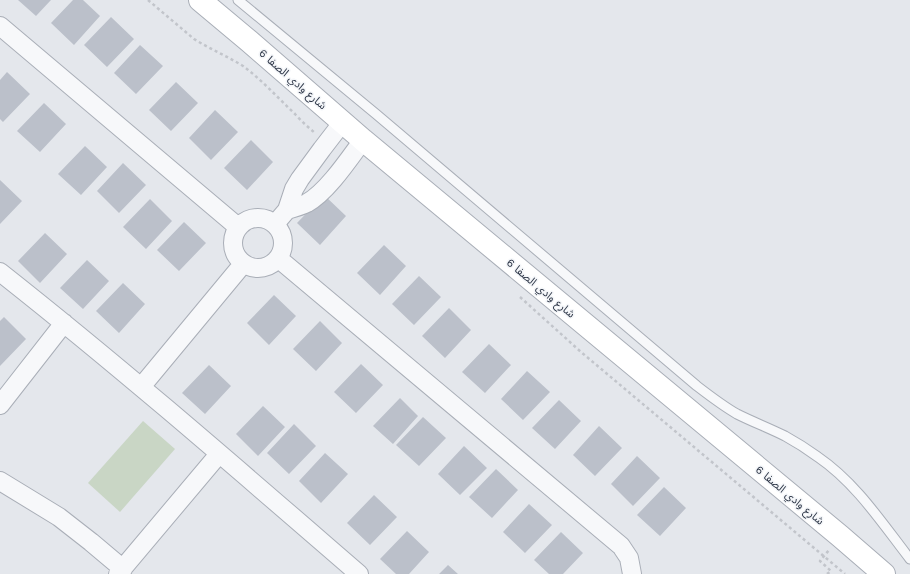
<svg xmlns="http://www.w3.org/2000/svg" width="910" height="574" font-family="'Work Sans','Noto Sans Arabic',sans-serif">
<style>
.pitch{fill:#c9d6c5}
.building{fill:#bbc0ca}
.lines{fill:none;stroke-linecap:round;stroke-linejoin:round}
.lane-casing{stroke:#a9aeb7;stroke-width:11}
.street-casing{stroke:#a9aeb7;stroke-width:20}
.secondary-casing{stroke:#a9aeb7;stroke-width:24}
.path{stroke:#c2c5cb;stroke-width:2.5;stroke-dasharray:3 3;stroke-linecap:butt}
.lane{stroke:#f7f8fa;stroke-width:9}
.street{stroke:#f7f8fa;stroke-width:18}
.secondary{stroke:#fff;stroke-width:22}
.labels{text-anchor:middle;stroke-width:3;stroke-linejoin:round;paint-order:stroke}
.street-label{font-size:11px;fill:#2b3445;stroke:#f4f6f9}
</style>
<rect width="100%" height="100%" fill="#e4e7ec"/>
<path class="pitch" d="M143,421L175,449L120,512L88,483Z"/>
<path class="building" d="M18,0H51L36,16Z
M73,0H83L100,16L74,45L51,23Z
M111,17L134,39L107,67L84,45Z
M140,45L163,66L136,94L114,73Z
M7,72L30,94L3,122L0,119V80Z
M176,82L198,103L171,131L149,110Z
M44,103L66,124L40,152L17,131Z
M215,110L238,132L211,160L189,138Z
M251,140L273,162L247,190L224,168Z
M85,146L107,167L81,195L58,174Z
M123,163L146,185L119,213L97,191Z
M0,180L22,201L0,224Z
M324,195L346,216L320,245L297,223Z
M150,199L172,221L146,249L123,227Z
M184,222L206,243L179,271L157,250Z
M45,233L67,254L40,283L18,261Z
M384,245L406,266L380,295L357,273Z
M87,260L109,281L83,309L60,288Z
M419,276L441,297L414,325L392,304Z
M123,283L145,304L119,333L96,311Z
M274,295L296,316L269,345L247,323Z
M449,308L471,330L445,358L422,336Z
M4,317L26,339L0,366V321Z
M320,321L342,343L316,371L293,349Z
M489,344L511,365L485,393L462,372Z
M361,364L383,385L356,413L334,392Z
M209,365L231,386L205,414L182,393Z
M527,371L550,392L523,420L501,399Z
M400,398L418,416L393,444L373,426Z
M559,400L581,421L555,449L532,428Z
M263,406L285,427L258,456L236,434Z
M423,417L446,438L419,466L396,445Z
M294,424L316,446L289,474L267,453Z
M599,426L622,448L595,476L573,455Z
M464,446L487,468L460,495L438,474Z
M325,453L348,474L321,503L299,481Z
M637,456L660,478L633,506L611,484Z
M496,469L518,490L492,518L469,497Z
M664,487L686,508L660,536L637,515Z
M374,495L397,517L370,545L347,523Z
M529,504L552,525L525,553L503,532Z
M407,531L429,552L409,574H396L380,559Z
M561,532L583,553L563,574H549L534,560Z
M448,565L458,574H439Z"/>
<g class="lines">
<g class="lane-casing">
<path id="lane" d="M238,0L376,114L697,386C710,396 723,406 737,414C753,422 769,428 785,436C796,442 807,449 818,457C856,483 882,523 910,559"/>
</g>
<g class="street-casing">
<path id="street" d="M0,26L238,227
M287,210C294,208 301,206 307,203C327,192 349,159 363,140
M233 243a25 25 0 1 1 50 0a25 25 0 1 1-50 0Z
M275,224L287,210L294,189L300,179L322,149L342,123
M279,259L621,546L629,558L632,574
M0,272C123,369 241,472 359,574
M141,387L243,264
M0,405L64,323
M0,481L59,517L91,542L123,569
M118,574L219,454"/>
</g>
<g class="secondary-casing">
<path id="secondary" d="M200,0L249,41L363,140L840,536L884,574"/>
</g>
<path class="path" d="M148,0L194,39C210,49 227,56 243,66C262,80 278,98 295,114C301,121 308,127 315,133
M520,297L581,352L845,574
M827,574L831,571L820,561L829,550"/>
<use href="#lane" class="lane"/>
<use href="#street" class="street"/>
<use href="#secondary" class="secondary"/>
</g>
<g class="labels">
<g class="street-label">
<text transform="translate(293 79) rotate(41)" y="4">شارع وادي الصفا 6</text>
<text transform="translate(541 288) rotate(40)" y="4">شارع وادي الصفا 6</text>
<text transform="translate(790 495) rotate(40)" y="4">شارع وادي الصفا 6</text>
</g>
</g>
</svg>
